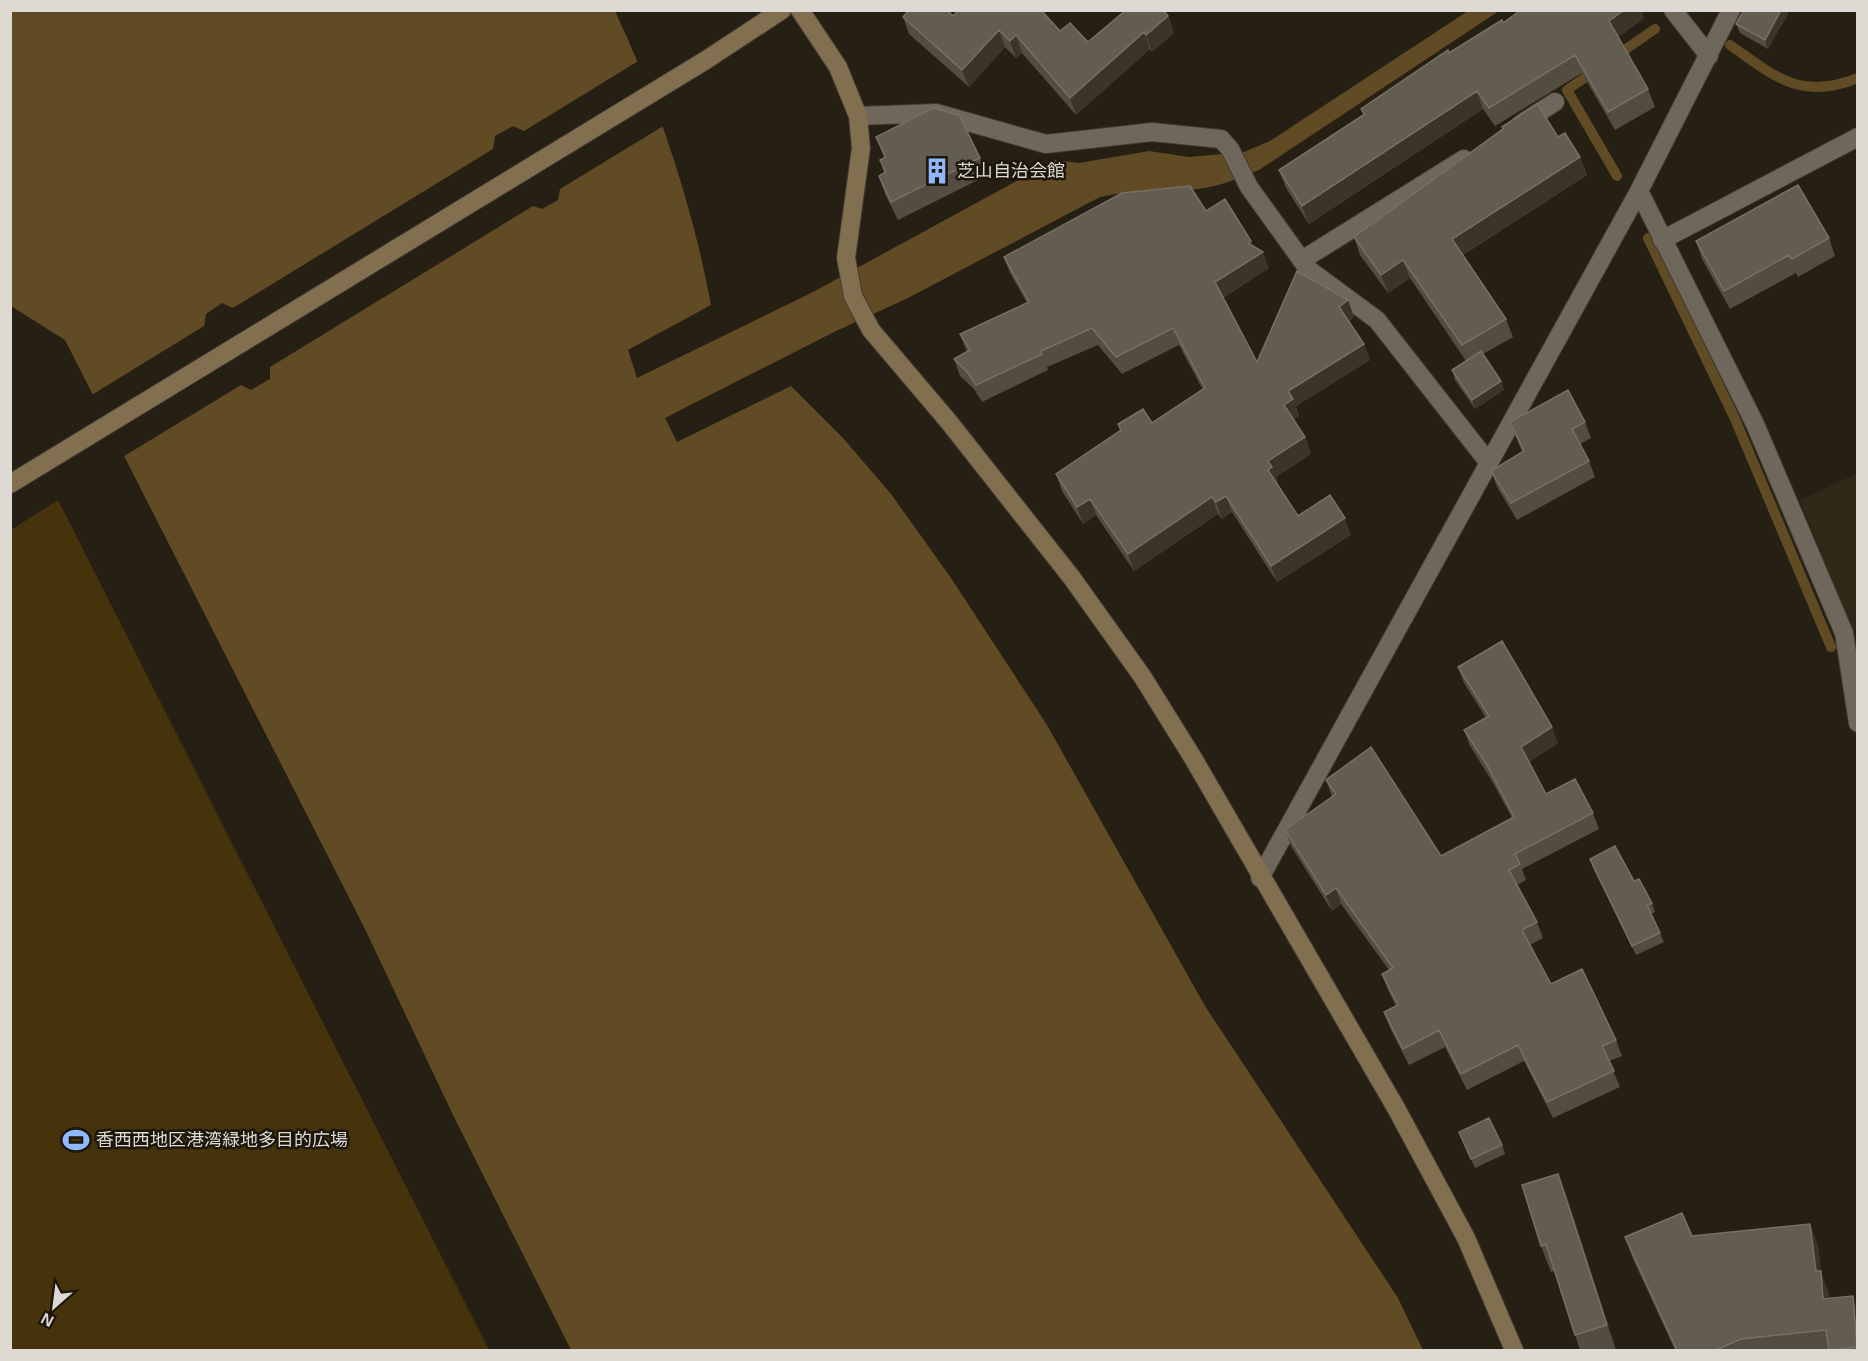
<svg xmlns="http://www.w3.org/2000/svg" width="1868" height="1361" font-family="Helvetica,'Noto Sans JP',sans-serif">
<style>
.built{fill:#312716}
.green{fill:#46320b}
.water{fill:#614b24}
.pier{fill:#261f14}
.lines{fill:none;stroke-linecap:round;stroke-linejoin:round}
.stream{stroke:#614b24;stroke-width:10}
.street-casing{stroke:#413b34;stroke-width:20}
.secondary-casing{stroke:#413b34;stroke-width:20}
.street{stroke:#6f675b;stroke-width:18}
.secondary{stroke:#816f4f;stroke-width:18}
.wall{fill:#534d41}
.shaded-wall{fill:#3b3428}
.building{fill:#625c51;stroke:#767065;stroke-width:1.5}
.labels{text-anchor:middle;stroke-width:5;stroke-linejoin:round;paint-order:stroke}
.poi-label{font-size:18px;fill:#dedad3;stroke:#1c160b;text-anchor:start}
</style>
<rect width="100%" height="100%" fill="#261f14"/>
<path class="built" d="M1857,473V629L1852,631L1800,500Z"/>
<path class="green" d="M58,500L489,1350H11V530Z"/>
<path class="water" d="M10,11H615C659,105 692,203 711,305L628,350L637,378L813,292L1055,160L1079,163L1149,151L1189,157L1244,152L1270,141L1468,11H1499L1259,170C1239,178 1219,187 1197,189C1163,194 1134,189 1100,197L908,298L834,332L665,418L677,442L791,386L843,438L891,494L951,578L1047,725L1205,1006L1398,1298L1423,1350H571L453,1115L364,927L65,340L11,306Z"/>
<path class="pier" d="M640,60L665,125L560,189L558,200L542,209L533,206L270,367V379L251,390L241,385L121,458L90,396L204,326L206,314L222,303L233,308L493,149L495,136L513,126L524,131Z"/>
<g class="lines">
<path class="stream" d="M1730,45C1776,77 1800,101 1858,78
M1613,58L1655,29
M1596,70L1567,90L1617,176
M1648,238L1735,419L1831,647"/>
<g class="street-casing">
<path id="street" d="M1673,10L1709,56
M858,116L936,113L1046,144L1152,132L1221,139L1230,149L1249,187L1308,269L1377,320L1489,463
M1521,124L1555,102
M1639,191L1755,424L1844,633L1858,723
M1662,240L1858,137
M1302,260L1464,159
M1260,878L1639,191L1731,10"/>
</g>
<g class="secondary-casing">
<path id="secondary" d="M800,10L838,67L858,116L861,148L846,258L853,296L871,330L949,422L1072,578L1142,676L1193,758L1396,1108L1466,1238L1514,1350
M10,484L706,60L782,10"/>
</g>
<use href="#street" class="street"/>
<use href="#secondary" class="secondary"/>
</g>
<path class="wall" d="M1744,10H1787L1788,14L1768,49L1740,33L1736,24Z
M953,16L1088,42L1168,16L1174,33L1152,52L1150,49L1076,115L1022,53L1016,58L1005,47L969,87L909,34L903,17Z
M1644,18L1618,37L1648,89L1655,107L1615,130L1582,73L1495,126L1483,109L1309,224L1286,188L1279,170L1363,115L1361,109L1449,53L1503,23Z
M1502,127L1558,137L1580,157L1587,175L1463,255L1506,319L1513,337L1483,354L1501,381L1504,390L1475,409L1455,380L1452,370L1466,361L1410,278L1388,293L1360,255L1354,237L1502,129Z
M876,137L980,158L986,176L898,220L885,194L879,176L884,173L880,160L884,158Z
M1206,211L1251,241L1253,246L1269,268L1223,298L1257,362L1354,317L1349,321L1364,344L1370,360L1296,406L1299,416L1293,420L1305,437L1311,454L1276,477L1278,483L1277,484L1298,516L1351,535L1277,582L1232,512L1222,519L1218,514L1134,571L1096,515L1083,524L1062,491L1056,474L1120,431L1118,424L1152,423L1203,390L1179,345L1122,374L1098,345L1047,367L1048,370L982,402L974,389L960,376L954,359L967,352L960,334L1027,303L1010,273L1004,257Z
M1829,238L1835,256L1798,277L1796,273L1730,309L1702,259L1696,241Z
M1510,422H1585L1591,438L1580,444L1589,461L1595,477L1517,520L1497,487L1491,471L1522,452Z
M1458,667L1558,743L1529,762L1546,794L1593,813L1599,829L1522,869L1526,880L1517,885L1537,922L1543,938L1530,945L1551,984L1616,1040L1622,1056L1609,1061L1620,1087L1553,1118L1524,1061L1467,1090L1445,1047L1409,1065L1390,1028L1384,1012L1396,1006L1388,990L1382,974L1389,970L1341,904L1332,911L1291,846L1285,830L1332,797L1326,780L1441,856L1512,818L1492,781L1470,746L1464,730L1486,718L1464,683Z
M1590,859L1634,881L1652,903L1655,912L1651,914L1664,942L1636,955L1593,868Z
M1459,1132L1502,1145L1505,1154L1475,1168Z
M1558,1174L1568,1200L1616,1350H1580L1554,1271L1551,1272L1541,1246Z
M1810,1224L1818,1246L1821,1273L1829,1293V1298L1857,1309V1350H1675L1633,1259L1625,1237L1692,1236Z"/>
<path class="shaded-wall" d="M1624,10H1642L1644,18L1616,39L1609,21Z
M1781,10H1787L1788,14L1768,49L1765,40Z
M1168,16L1174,33L1152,52L1146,35Z
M999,30L1005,47L969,87L962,70Z
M1144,32L1150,49L1076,115L1070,98Z
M1016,35L1022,53L1016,58L1010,41Z
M1477,91L1483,109L1309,224L1302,206Z
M1580,157L1587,175L1459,257L1452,239Z
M1251,241L1257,256L1263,252L1269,268L1221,299L1215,282L1248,243Z
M1403,260L1410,278L1388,293L1381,275Z
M1348,300L1354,317L1345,323L1339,307Z
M1364,344L1370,360L1296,406L1299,416L1290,422L1284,405L1288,391Z
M1501,381L1504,390L1475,409L1472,400Z
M1305,437L1311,454L1276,477L1278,483L1274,486L1268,470V461Z
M1226,496L1232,512L1222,519L1216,502Z
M1212,497L1218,514L1134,571L1128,554Z
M1090,499L1096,515L1083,524L1077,507Z
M1345,518L1351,535L1277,582L1271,566Z
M1552,727L1558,743L1527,763L1521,747Z
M1336,888L1341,904L1332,911L1326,895Z
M1558,1174L1568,1200L1616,1350L1607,1325Z
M1810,1224L1818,1246L1821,1273L1829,1293L1832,1321L1823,1299L1816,1271Z
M1853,1296L1857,1309V1341Z"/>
<path class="building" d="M909,10H947L953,16L959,10H1041L1060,31L1070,23L1088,42L1126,10H1163L1168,16L1146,35L1144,32L1070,98L1016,35L1010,41L999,30L962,70L903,17Z
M1521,10H1624L1609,21L1648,89L1608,112L1575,55L1489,108L1477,91L1302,206L1279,170L1365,114L1361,109L1448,50L1449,53L1502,20L1503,23Z
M1744,10H1781L1765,40L1736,24Z
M1537,104L1558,137L1565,133L1580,157L1452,239L1506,319L1462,345L1403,260L1381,275L1354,237L1503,129L1502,127Z
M933,108L959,115L980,158L891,202L879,176L886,172L880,160L886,157L876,137Z
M1798,185L1829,238L1792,259L1789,255L1724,291L1696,241Z
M1190,186L1206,211L1225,199L1251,241L1248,243L1263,252L1215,282L1257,362L1297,271L1348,300L1339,307L1364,344L1288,391L1293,399L1284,405L1305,437L1268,461L1272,467L1268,470L1298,516L1330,495L1345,518L1271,566L1226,496L1216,502L1212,497L1128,554L1090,499L1077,507L1056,474L1121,430L1118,424L1143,409L1152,423L1205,388L1173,328L1116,357L1092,328L1041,351L1042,354L976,385L968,373L954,359L970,350L960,334L1029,302L1004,257L1122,193Z
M1481,351L1501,381L1472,400L1452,370Z
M1568,390L1585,422L1572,429L1589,461L1511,503L1491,471L1524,451L1510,422Z
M1502,641L1552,727L1521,747L1546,794L1575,779L1593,813L1515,854L1520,864L1509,870L1537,922L1522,930L1551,984L1582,969L1616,1040L1602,1046L1614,1071L1547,1102L1518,1045L1461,1074L1439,1030L1403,1049L1384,1012L1398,1005L1382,974L1393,968L1336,888L1326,895L1285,830L1336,794L1326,780L1371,747L1441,856L1514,817L1487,765L1464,730L1489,716L1458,667Z
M1615,846L1634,881L1639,879L1652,903L1647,905L1660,933L1632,946L1590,859Z
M1489,1118L1502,1145L1471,1159L1459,1132Z
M1558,1174L1607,1325L1575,1335L1546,1244L1541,1246L1522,1185Z
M1682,1213L1692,1236L1810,1224L1816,1271H1821L1823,1299L1853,1296L1857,1347L1829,1350L1826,1330L1741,1339L1716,1350H1677L1625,1237Z"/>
<defs>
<g id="building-bare" transform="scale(2.07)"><path d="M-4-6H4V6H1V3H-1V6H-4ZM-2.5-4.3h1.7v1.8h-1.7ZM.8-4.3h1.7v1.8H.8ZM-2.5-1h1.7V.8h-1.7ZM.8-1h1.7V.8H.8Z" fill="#8fb8fd" stroke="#1c160b" stroke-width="2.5" paint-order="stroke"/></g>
<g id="stadium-bare" transform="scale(2.07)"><path d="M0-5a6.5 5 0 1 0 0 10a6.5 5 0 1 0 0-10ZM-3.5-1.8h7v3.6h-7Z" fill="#8fb8fd" stroke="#1c160b" stroke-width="2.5" paint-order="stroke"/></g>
</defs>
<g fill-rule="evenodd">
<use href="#building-bare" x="937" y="171"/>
<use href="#stadium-bare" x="76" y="1140"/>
</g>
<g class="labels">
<g class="poi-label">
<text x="957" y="177">芝山自治会館</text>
<text x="96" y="1146">香西西地区港湾緑地多目的広場</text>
</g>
</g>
<rect width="1868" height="1361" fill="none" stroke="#dedad3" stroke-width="24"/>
<g transform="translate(54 1307) rotate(208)" stroke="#1c160b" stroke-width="4.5" paint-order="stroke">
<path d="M0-4.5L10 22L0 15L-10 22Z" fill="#dedad3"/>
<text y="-9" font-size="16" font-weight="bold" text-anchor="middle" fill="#dedad3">N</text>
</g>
</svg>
